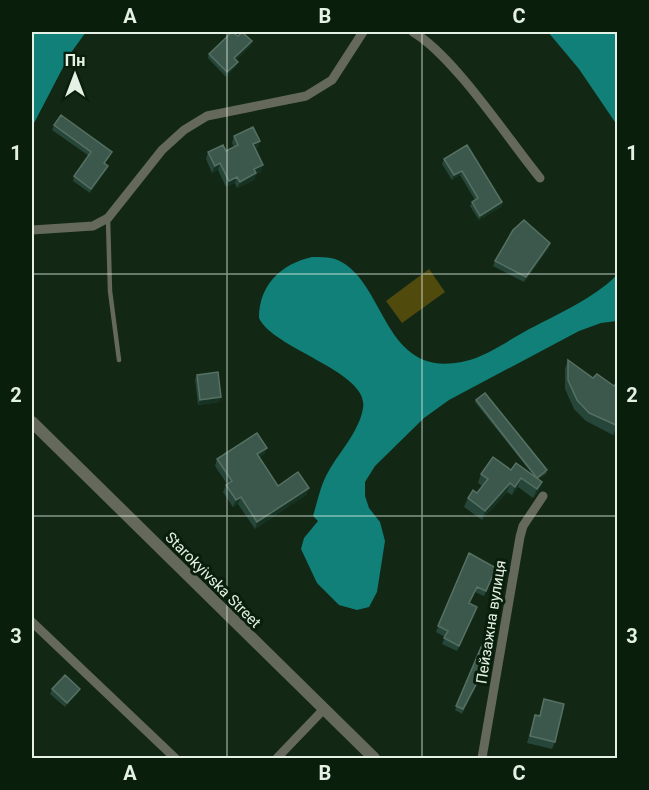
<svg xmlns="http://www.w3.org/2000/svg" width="649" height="790" font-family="Roboto,sans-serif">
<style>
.green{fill:#504a0d}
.water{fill:#108078}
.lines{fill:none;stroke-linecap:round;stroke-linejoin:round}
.service{stroke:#64695c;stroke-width:4.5}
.minor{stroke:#64695c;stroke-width:9}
.tertiary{stroke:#64695c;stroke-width:12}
.wall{fill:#27463a}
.shaded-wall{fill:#163223}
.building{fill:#3c584c;stroke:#567064;stroke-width:1.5}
.grid{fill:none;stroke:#e4f1e4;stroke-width:1.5;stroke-opacity:0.55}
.labels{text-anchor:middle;stroke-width:6;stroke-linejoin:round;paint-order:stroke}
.street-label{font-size:15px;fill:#e4f1e4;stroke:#091e0b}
.neatline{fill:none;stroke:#e4f1e4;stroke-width:2}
.grid-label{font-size:20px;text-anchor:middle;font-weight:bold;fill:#e4f1e4}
</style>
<rect width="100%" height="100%" fill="#122714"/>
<path class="green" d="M429,269L445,292L402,323L386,301Z"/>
<path class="water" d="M32,32H86L70,54L32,127Z
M548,32H617V125L579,69Z
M312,257C319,257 328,257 335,259C387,278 381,382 466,361C486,356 506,342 524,332C555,315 592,300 617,275V321L601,323L579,331L449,400L424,418L375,466L365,482V496L369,508L380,522L385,541L377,592L369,607L357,610L339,605L317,583L301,549L304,538L318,521L313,516C317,503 320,488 326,476C337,454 359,433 363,408C370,372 273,349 259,318C259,285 281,264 312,257Z"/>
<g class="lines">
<path class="service" d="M108,219L110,291L119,360"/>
<path class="minor" d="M413,32C454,56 508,139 540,178
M32,230L93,226L108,218L162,150L184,130L207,116L306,96L332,80L363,32
M32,622L175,758
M277,758L324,709
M482,758L520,537L523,526L543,496"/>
<path class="tertiary" d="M32,422L374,758"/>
</g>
<path class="wall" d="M238,36L252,41L250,46L236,60V66L226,77L208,58L209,54Z
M54,125L110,156L105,163L108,166L106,170L90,193L73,181L74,176L89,156L52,130Z
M234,136L260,141L258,147L255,149L261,172L256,174L254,180L237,188L235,183L226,187L218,170L212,173L206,159L208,152L226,151L234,147L232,143Z
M467,145L502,202L501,207L479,220L470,206L472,202L475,200L460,175L452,180L442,164L444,159Z
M549,248L524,282L493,266L495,261Z
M568,360L593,378L614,386L618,381V435H613L586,421L574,409L565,389V369Z
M197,375L221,397L219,402L198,405L195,379Z
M476,400L547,473L538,479L539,491L533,498L518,487L512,495L507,492L482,520L464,507L468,498L477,493L482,486L478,483L481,474L511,470L533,475L475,402Z
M267,448L264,454L260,457L278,486L309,488L306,495L255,529L238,504L233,507L223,492L226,485L227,484L215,466L217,459Z
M469,553L494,574L484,596L475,592L469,603L475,613L457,651L442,644L445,637L436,632Z
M482,645L487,664L462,714L455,710Z
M52,689L78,693L65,707L50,694Z
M544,699L555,742L552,749L527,743L535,715L539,716Z"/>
<path class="shaded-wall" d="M252,41L250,46L233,63L234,58Z
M238,62L236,66L226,77L227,72Z
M260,141L258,147L250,151L253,144Z
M220,163L218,170L212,173L215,166Z
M263,165L261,172L256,174L254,180L237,188L240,182L254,169Z
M108,166L106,170L90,193L91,189Z
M462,171L460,175L452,180L454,175Z
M237,177L235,183L226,187L229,181Z
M502,202L501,207L479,220L480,216Z
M550,243L549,248L524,282L526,277Z
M221,397L219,402L198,405L200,400Z
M617,426H618V435H613Z
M267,448L264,454L255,461L257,454Z
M521,478L518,487L512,495L515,487Z
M542,482L539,491L533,498L537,489Z
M510,483L507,492L482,520L485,511Z
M309,488L306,495L255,529L257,522Z
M241,497L238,504L233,507L236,500Z
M80,689L78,693L65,707L67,703Z"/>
<path class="building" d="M232,32L238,36L242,32L252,41L234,58L238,62L227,72L209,54Z
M61,115L112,152L104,163L108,166L91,189L74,176L91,152L54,125Z
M253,127L260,141L253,144L263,165L254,169L256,173L240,182L237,177L229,181L220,163L215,166L208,152L223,145L226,151L238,145L234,136Z
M467,145L502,202L480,216L472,202L478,198L462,171L454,175L444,159Z
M524,220L550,243L526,277L495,261L513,230Z
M568,360L593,378L597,374L614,386L618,381V426L589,413L577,400L568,380Z
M218,372L221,397L200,400L197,375Z
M485,393L547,470L537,478L476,400Z
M257,433L267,448L257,454L278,486L298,472L309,488L257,522L241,497L236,500L226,485L232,481L217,459Z
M493,457L511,470L516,463L542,482L537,489L521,478L515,487L510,483L485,511L468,498L473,490L477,493L488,479L481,474Z
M469,553L496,568L486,591L477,587L469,603L477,607L459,646L444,638L448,631L438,626Z
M482,645L489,649L484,658L489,660L463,709L456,706Z
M65,675L80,689L67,703L52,689Z
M544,699L564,704L555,742L530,736L535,715L540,716Z"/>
<path class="grid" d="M227,32V758M422,32V758M32,274H618M32,516H618"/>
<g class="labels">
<g class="street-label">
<text transform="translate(213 580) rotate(45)" y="5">Starokyivska Street</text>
<text transform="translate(491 622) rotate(-81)" y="5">Пейзажна вулиця</text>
</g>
</g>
<rect width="649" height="790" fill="none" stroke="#091e0b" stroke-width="66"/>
<g transform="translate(75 75)" stroke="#091e0b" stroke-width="4.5" paint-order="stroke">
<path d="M0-4.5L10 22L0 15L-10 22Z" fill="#e4f1e4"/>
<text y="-9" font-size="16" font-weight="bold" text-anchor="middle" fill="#e4f1e4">Пн</text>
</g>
<rect x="33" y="33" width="583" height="724" class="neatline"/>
<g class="grid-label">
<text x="130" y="23">A</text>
<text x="325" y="23">B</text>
<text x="519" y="23">C</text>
<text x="16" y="160">1</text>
<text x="632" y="160">1</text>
<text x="16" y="402">2</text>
<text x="632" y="402">2</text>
<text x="16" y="643">3</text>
<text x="632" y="643">3</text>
<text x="130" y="780">A</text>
<text x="325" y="780">B</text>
<text x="519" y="780">C</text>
</g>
</svg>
